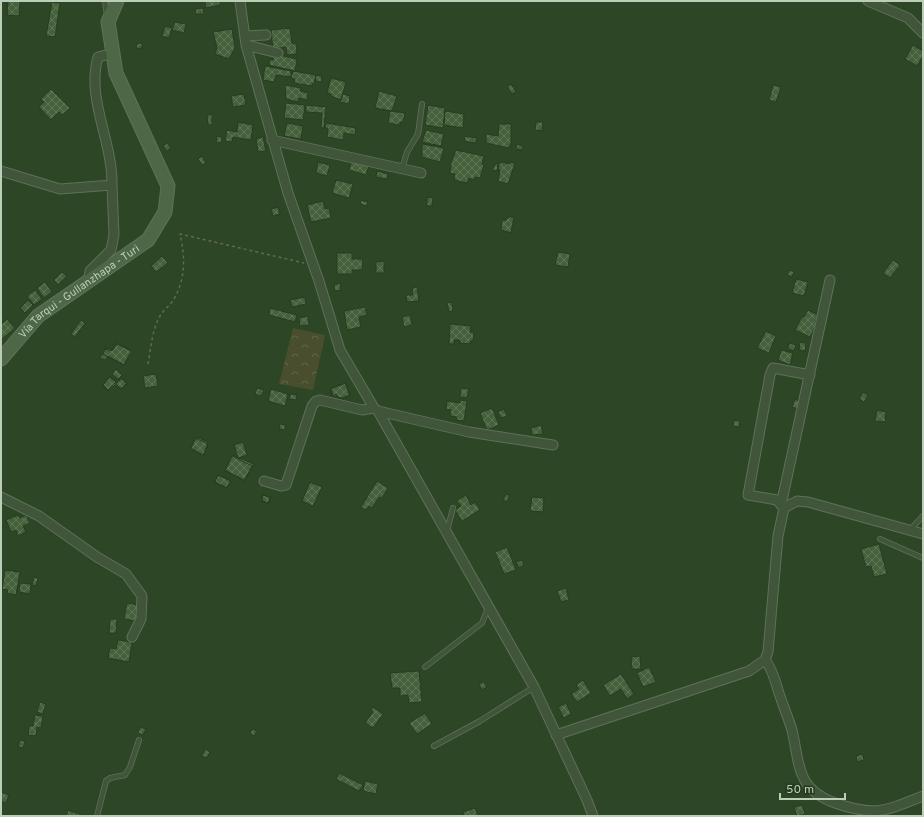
<svg xmlns="http://www.w3.org/2000/svg" width="924" height="817" font-family="Overpass,sans-serif">
<style>
.park{fill:url(#park-crowns)}
.building{fill:url(#building-cross-hatch);stroke:#273c20}
.lines{fill:none;stroke-linecap:round;stroke-linejoin:round}
.service-casing{stroke:#5e7258;stroke-width:6}
.minor-casing{stroke:#5e7258;stroke-width:11}
.secondary-casing{stroke:#5e7258;stroke-width:15}
.path{stroke:#636b4e;stroke-width:1.5;stroke-dasharray:3 3;stroke-linecap:butt}
.service{stroke:#40553a;stroke-width:4.5}
.minor{stroke:#40553a;stroke-width:9}
.secondary{stroke:#4e6847;stroke-width:13}
.labels{text-anchor:middle;stroke-width:4;stroke-linejoin:round;paint-order:stroke}
.street-label{font-size:11px;fill:#bcceb7;stroke:#253a1e}
</style>
<defs>
<pattern id="park-crowns" width="20" height="18" patternUnits="userSpaceOnUse"><rect width="20" height="18" fill="#494e2f"/><path d="M2 6a3 3 0 1 1 6 0M12 15a3 3 0 1 1 6 0" fill="none" stroke="#61664b"/></pattern>
<pattern id="building-cross-hatch" width="8" height="8" patternUnits="userSpaceOnUse"><rect width="8" height="8" fill="#45613b"/><path d="M0 0l8 8M0 8l8-8" fill="none" stroke="#5e7655"/></pattern>
</defs>
<rect width="100%" height="100%" fill="#2d4625"/>
<path class="park" d="M293,328L325,335L313,390L279,384Z"/>
<path class="building" d="M8,1H20L19,16L7,15Z
M199,1H220V5L206,8L205,2L199,3Z
M52,2L60,3L55,37L46,36Z
M203,8L204,14H196L195,9Z
M175,22L186,24L184,33L172,30Z
M165,26L172,28L169,38L162,36Z
M290,28L292,44L296,43L297,54L287,55L286,47L273,49L271,30Z
M232,29L235,48L229,59L215,54L217,48L213,32Z
M142,43V48L137,49L136,44Z
M913,45L923,51V56L917,66L905,59Z
M275,54L297,59L295,71L269,65L270,59L273,60Z
M265,66L291,71V77L276,75L274,82L263,80Z
M293,71L316,75L314,84H312V86L294,83L295,79L291,78Z
M316,75L322,76L321,82L315,81Z
M331,78L346,82L341,100L331,96V94L327,93Z
M511,84L516,92L512,94L507,87Z
M285,85L301,88L300,91L308,93L307,100L299,98L298,102L286,99Z
M773,85L781,87L776,102L769,100Z
M51,89L70,108L62,115L59,112L51,120L39,107L44,102L41,99Z
M379,91L397,96L392,111L375,108Z
M244,94L246,105L233,107L231,96Z
M343,94L350,96L349,104L340,102Z
M286,103L305,105L303,120L284,118Z
M306,105L326,107L324,128H321L322,113L306,112Z
M428,105L445,108L443,128L425,125Z
M390,111L405,113L403,122H400V125L388,123Z
M445,111L464,114L463,128L444,125Z
M212,114V125H208L207,115Z
M238,122L253,125L251,140L233,137L232,142L225,141L227,130L237,132Z
M536,122H543L542,131L535,130Z
M287,123L303,126L301,139L284,136Z
M326,123L356,128L355,135L344,133L343,140L327,137L328,128H325Z
M499,124H511V143L509,148L486,143V134L498,136Z
M426,130L444,134L441,146L422,142Z
M217,136L222,137L221,143L216,142Z
M465,136L477,138L475,143L464,141Z
M263,137L266,151L258,152L256,139Z
M167,143L171,148L167,151L163,146Z
M422,144L444,148L440,162L422,157Z
M517,144L523,146L522,150L516,149Z
M456,150L484,156L482,164L484,165L480,178L475,177L474,180L469,178L467,183L454,180L455,174L450,173L451,163Z
M202,156L206,163L202,165L198,159Z
M352,160L369,165L366,175L349,170Z
M318,162L330,165L327,176L316,173Z
M502,162L509,164L510,162L515,163L508,184L498,181L500,170H498L499,164Z
M496,163L498,164L497,171L492,170Z
M377,171L388,174L387,179L376,177Z
M336,180L353,184L349,198L332,193Z
M427,197L433,198L432,206H427Z
M361,200L368,202L367,206L360,204Z
M323,201L325,209L329,208L331,218L311,222L307,205Z
M278,207L280,214L273,216L271,209Z
M509,217H514L511,233L501,230L502,220H506Z
M558,252L570,254L568,267L555,265Z
M337,253H352V259H363L362,270H352V274H337Z
M162,256L168,263L156,272L151,266Z
M893,260L900,265L890,278L883,273Z
M384,261V273H376V262Z
M789,270L794,272L792,277L787,275Z
M62,272L67,276L58,285L54,280Z
M796,279L808,282L804,296L792,293Z
M45,282L52,292L44,298L37,288Z
M340,283L341,290L335,291L334,285Z
M417,287L419,301L407,302L406,295H413L412,288Z
M35,290L42,299L34,305L27,296Z
M305,297L306,304L292,307L290,300Z
M28,300L33,305L25,313L20,308Z
M452,302L453,311L449,312L447,303Z
M365,307L367,315L359,317L361,327L347,330L344,311Z
M270,308L297,315L295,322L269,315Z
M808,310L818,315L815,322L817,323L810,337L795,330L802,317H804Z
M410,315L412,325L404,327L402,317Z
M308,316L309,325L300,326L299,318Z
M7,319L15,328L1,340V325Z
M81,320L85,323L75,337L71,334Z
M450,324L471,326L470,332H474L473,341H470V344L460,343V340H454V344H449Z
M766,331L776,336L769,353L757,348Z
M800,342L806,343L805,351L799,350Z
M116,343L131,351L124,365L103,354L106,348L113,350Z
M789,343L796,345L794,351L788,349Z
M117,344L133,351L124,365L108,356L105,360L100,358L105,349L111,351Z
M781,350L793,353L790,365L778,360Z
M116,369L122,375L118,379L112,374Z
M156,374L158,386L145,388L143,376Z
M110,377L117,382L122,378L127,384L121,389L115,385L108,391L102,385Z
M110,377L116,382L108,390L103,385Z
M121,378L127,383L121,389L116,384Z
M345,383L350,395L342,398L333,396L331,388Z
M346,383L350,396L341,399L337,397L336,394L332,396L330,389Z
M257,388L264,390L261,396L255,394Z
M461,388L469,389L467,398L460,397Z
M271,389L288,394L285,406L268,401Z
M863,392L868,395L864,402L859,399Z
M291,394L297,395L296,400L289,399Z
M795,399L801,402L798,409L792,407Z
M460,400L467,401L464,421L456,420L457,417L450,416L451,410L446,409L447,401L460,403Z
M492,408L499,425L487,430L480,413Z
M504,409L507,416L501,418L498,412Z
M877,410L886,412L885,422L875,421Z
M734,420L740,421L739,427L733,426Z
M280,424L286,425L284,430L279,429Z
M541,425L543,434L532,435L531,428Z
M196,437L208,442L204,456L191,448Z
M195,438L208,444L203,455L190,449Z
M243,442L247,455L238,458L234,445Z
M232,455L254,464L244,480L225,470Z
M232,456L252,466L245,481L225,471Z
M218,475L231,481L226,488L214,482Z
M218,475L231,481L227,488L215,482Z
M377,481L388,488L382,498L379,497L372,508L369,506L366,510L361,507Z
M310,482L322,487L313,506L302,501Z
M506,494L510,495L507,502L503,500Z
M263,495L271,497L268,504L262,500Z
M263,495L270,497L268,503L261,501Z
M466,495L471,505L475,502L480,510L462,521L455,510L461,506L457,501Z
M532,497L544,498L543,512L530,511Z
M18,515L20,518L26,515L30,523L23,526L26,532L18,536L16,530L11,532L6,520Z
M879,544L887,574L874,577L871,566L866,567L861,549Z
M507,547L516,570L504,574L495,552Z
M522,560L524,565L519,568L516,562Z
M5,570L20,572L16,595L7,593L8,590L2,589Z
M34,577L38,578L36,586L32,585Z
M20,583L31,584L30,594L19,592Z
M566,588L569,600L561,602L557,591Z
M127,603L139,605L136,621L124,619Z
M110,619H117L116,633H109Z
M118,640L132,642L129,662L108,658L110,648L116,649Z
M640,656L641,669H632L631,657Z
M649,667L656,682L643,687L637,673Z
M419,671L422,702L409,703L408,695L400,696V688H392L390,673Z
M621,674L634,694L627,699L621,689L610,696L603,685Z
M583,680L591,693L577,702L571,694L579,689L576,685Z
M483,682L487,687L482,690L479,684Z
M40,702L46,704L43,714L37,712Z
M566,703L571,714L564,718L558,707Z
M373,707L383,714L373,728L365,723L373,712L371,710Z
M425,713L432,724L417,734L409,723Z
M35,715L43,716L41,728L37,727L36,736L28,735L29,726H33Z
M140,727L146,729L143,735L138,733Z
M252,729L257,731L254,736L250,734Z
M20,740L25,741L23,748L18,747Z
M205,749L210,752L207,758L202,756Z
M863,754L864,760L857,762L856,756Z
M339,773L363,785L359,791L336,779Z
M365,781L378,784L376,794L363,791Z
M2,792L9,795L6,803L1,801Z
M802,805L805,814L797,816L794,807Z
M475,808L478,816H464L463,812Z
M68,810L85,816H66Z"/>
<g class="lines">
<g class="service-casing">
<path id="service" d="M105,1L107,15
M402,169L407,152L418,134L422,104
M447,531L453,508
M909,531L923,516
M880,539L923,558
M425,667L482,623L488,608
M434,746L480,721L534,687
M97,816L106,781L110,778L125,775L130,767L139,740"/>
</g>
<g class="minor-casing">
<path id="minor" d="M240,1L246,45L288,193L319,281L340,350L374,408L378,411L534,687L587,800L593,816
M868,1L908,18L923,33
M245,36L266,35
M246,45L278,53
M272,140L421,173
M1,171L60,189L112,185L114,235L111,250L90,271L88,281
M112,185C113,142 86,99 98,57L114,53
M378,411L469,432L553,445
M264,481L281,486L286,485L312,406L316,401L320,400L362,410L374,408
M1,497L39,516L97,557L126,574L142,596L141,619L132,637
M781,505L777,500L748,495L770,375L773,368L810,375
M784,508L781,505L830,280
M765,660C772,668 775,680 778,690C782,703 788,717 792,730C800,765 796,789 835,803C876,817 885,811 923,796
M556,735L749,671L765,660L768,652L778,536L784,508L797,501L808,502L923,534"/>
</g>
<g class="secondary-casing">
<g id="secondary">
<path id="s1" d="M1,359L38,316L148,240L165,212L168,186L116,73L108,22L117,1"/>
</g>
</g>
<path class="path" d="M148,364C151,349 152,329 160,316C163,310 170,306 174,299C186,278 185,257 180,234L304,263"/>
<use href="#service" class="service"/>
<use href="#minor" class="minor"/>
<use href="#secondary" class="secondary"/>
</g>
<g class="labels">
<g class="street-label">
<text dy="4" stroke="none"><textPath href="#s1" startOffset="104">Vía Tarqui - Gullanzhapa - Turi</textPath></text>
</g>
</g>
<rect width="924" height="817" fill="none" stroke="#bcceb7" stroke-width="4"/>
<path d="M780 793v6h65v-6" fill="none" stroke="#bcceb7" stroke-width="2"/>
<text x="786" y="793" font-size="12" fill="#bcceb7" stroke="#253a1e" stroke-width="3" paint-order="stroke">50 m</text>
</svg>
